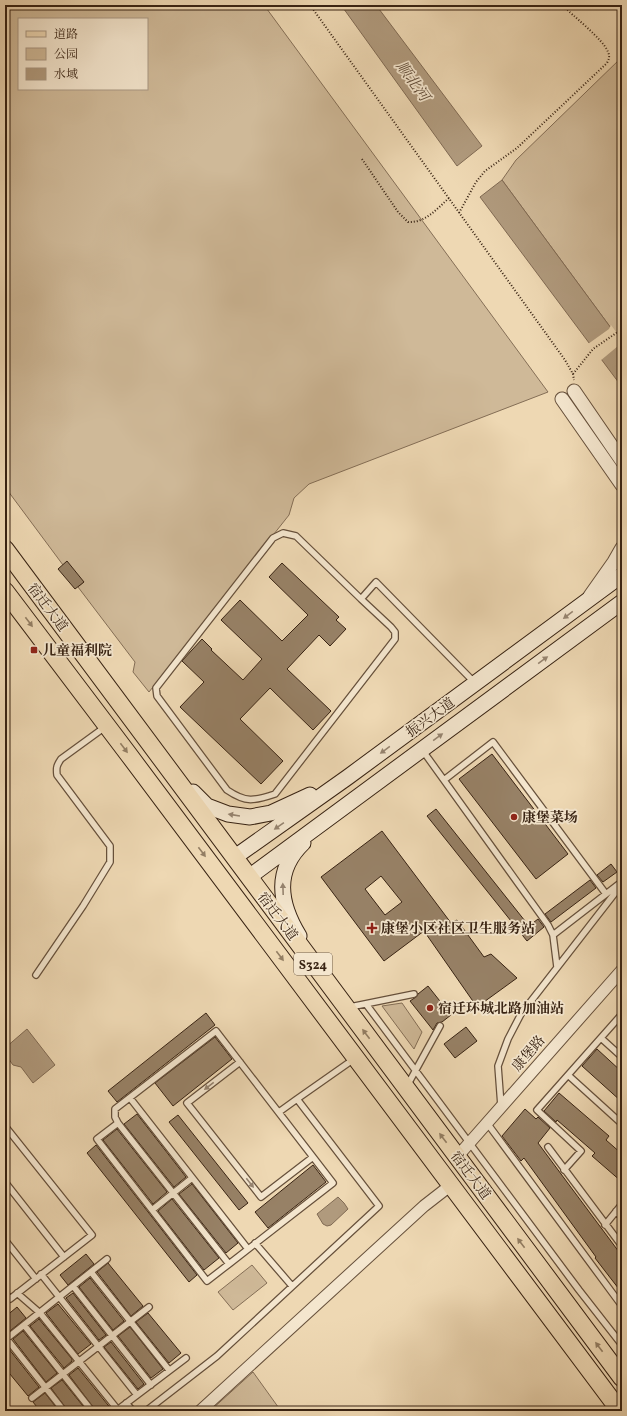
<svg xmlns="http://www.w3.org/2000/svg" width="627" height="1416" font-family="Vollkorn,'Noto Serif SC',serif">
<style>
.green{fill:#cfb998;stroke:#846e56;fill-rule:evenodd}
.water{fill:#b09a7d;stroke:#806a53}
.pier{fill:#eed8b3}
.building{fill:#978166;stroke:#382313;fill-rule:evenodd}
.lines{fill:none;stroke-linecap:round;stroke-linejoin:round}
.service-casing{stroke:#66503b;stroke-width:8}
.minor-casing{stroke:#66503b;stroke-width:13}
.tertiary-casing{stroke:#66503b;stroke-width:15}
.secondary-casing{stroke:#382313;stroke-width:17}
.primary-casing{stroke:#382313;stroke-width:19}
.path{stroke:#382313;stroke-width:2;stroke-dasharray:1 2;stroke-linecap:butt}
.service{stroke:#f4e6ce;stroke-width:5.5}
.minor{stroke:#f4e6ce;stroke-width:11}
.tertiary{stroke:#f4e6ce;stroke-width:13}
.secondary{stroke:#f4e6ce;stroke-width:15}
.primary{stroke:#eed8b3;stroke-width:17}
.oneway{fill:#968470}
.oneway2{fill:#937e63}
.poi-dot{fill:#8f2418;stroke:#f4e6ce;stroke-width:1.5}
.labels{text-anchor:middle;stroke-width:3.5;stroke-linejoin:round;paint-order:stroke}
.shield{fill:#f4e6ce;stroke:#705e4b;stroke-width:1}
.shield-label{font-size:13px;font-weight:bold;fill:#382313}
.street-label{font-size:14px;fill:#382313;stroke:#f4e6ce}
.poi-label{font-size:14px;font-weight:bold;fill:#382313;stroke:#f4e6ce;text-anchor:start}
.water-label{font-size:15px;font-style:italic;fill:#5c4733;stroke:#f4e6ce}
</style>
<rect width="100%" height="100%" fill="#eed8b3"/>
<filter id="stains"><feTurbulence type="fractalNoise" baseFrequency=".005" numOctaves="4"/><feColorMatrix values="0 0 0 0 .2 0 0 0 0 .09 0 0 0 0 .02 0 0 0 .5 -.17"/></filter>
<radialGradient id="worn" r=".72"><stop offset=".6" stop-color="#630" stop-opacity="0"/><stop offset="1" stop-color="#630" stop-opacity=".3"/></radialGradient>
<path class="green" d="M5,5H264L548,392L309,484L294,498L289,515L149,692L133,672L135,662L78,587L84,582L63,565L5,487ZM19,19H147V89H19Z
M621,58L622,59V343L502,180L516,160Z
M402,1003L422,1032L414,1049L382,1006Z
M252,1265L267,1283L233,1310L218,1292Z
M253,1372L281,1411H210Z"/>
<path class="water" d="M341,5H376L482,146L457,166Z
M502,180L622,343V387L480,197Z
M27,1029L55,1065L33,1083L21,1067L13,1065L5,1054V1048Z
M338,1197L344,1203L348,1209L331,1225L327,1226L323,1224L317,1214Z"/>
<path class="pier" d="M611,325L622,340V346H618L600,361L588,344L609,329Z"/>
<path class="building" d="M67,561L84,582L75,589L58,569Z
M282,563L339,617L336,620L346,629L330,646L319,635L287,669L331,711L313,730L270,688L240,719L283,761L261,784L180,707L204,682L182,661L202,639L212,649L211,650L243,680L262,659L221,620L240,600L282,641L308,615L269,577Z
M492,754L568,854L536,879L459,779Z
M436,809L529,926L538,919L544,927L527,941L427,816Z
M382,831L451,923L457,920L484,957L491,954L517,978L477,1007L424,931L384,961L321,877ZM381,876L402,902L385,915L365,889Z
M611,864L617,872L603,882L597,875Z
M590,880L596,888L551,922L545,914Z
M428,986L451,1015L442,1022L437,1023L433,1030L410,1001L416,997L418,994Z
M206,1013L215,1025L117,1102L108,1091Z
M466,1027L477,1041L455,1058L444,1044Z
M215,1037L232,1059L173,1106L155,1083Z
M597,1049L622,1072V1102L582,1066Z
M559,1093L609,1136L606,1140L622,1154V1182L592,1156L595,1153L557,1120L556,1122L544,1111Z
M525,1109L536,1119L538,1117L550,1128L538,1143L622,1256V1293L595,1258L596,1257L524,1158L521,1161L502,1136Z
M137,1114L186,1177L174,1187L124,1124Z
M178,1115L248,1203L239,1210L169,1122Z
M117,1129L167,1192L153,1204L103,1140Z
M96,1145L197,1275L189,1282L87,1153Z
M313,1165L326,1182L268,1228L255,1212Z
M192,1184L238,1243L226,1253L179,1194Z
M172,1199L219,1258L204,1270L158,1211Z
M86,1254L94,1264L68,1285L60,1275Z
M108,1263L143,1306L131,1316L97,1272Z
M90,1278L124,1321L113,1330L79,1287Z
M73,1293L106,1335L99,1340L66,1298Z
M58,1304L91,1344L78,1354L46,1313Z
M17,1307L26,1318L5,1335V1317Z
M148,1313L181,1353L169,1363L136,1322Z
M39,1319L72,1359V1361L64,1368L30,1326Z
M130,1327L163,1369L151,1378L118,1336Z
M23,1331L57,1373L46,1382L13,1339Z
M111,1342L144,1384L138,1389L104,1347Z
M5,1344L39,1387L28,1396L5,1368Z
M78,1368L112,1410V1411H96L69,1375Z
M62,1380L87,1411H68L51,1388Z
M45,1393L59,1411H40L33,1402Z"/>
<g class="lines">
<g class="service-casing">
<path id="service" d="M361,599L391,627L395,632V639L275,794C254,801 246,803 227,790L157,696L156,688L273,538L283,533L296,536L361,599L376,582L474,682
M423,751L548,925L553,935
M444,780L493,742L606,894
M557,967L553,935L619,884
M36,975L83,906L110,862V846L57,775C56,767 57,765 61,759L105,727
M366,1004L579,1290L622,1345
M350,1007L414,994
M216,1031L333,1183L229,1264L118,1123L115,1117V1109Z
M601,1038L622,1057
M240,1062L187,1103L261,1197L313,1157
M568,1075L622,1124
M407,1086L440,1026
M130,1098L248,1249
M501,1106L498,1066L508,1039L521,1014L622,884
M279,1112L297,1099
M118,1123L97,1139L207,1281L229,1264
M487,1123L622,1306
M5,1126L92,1235L10,1299L5,1293
M548,1147L622,1246
M564,1170L581,1151L537,1110L622,1014
M5,1182L64,1257
M152,1210L192,1178
M616,1211L622,1217
M605,1225L622,1204
M5,1240L36,1279
M255,1243L292,1286
M91,1272L169,1370
M41,1274L137,1395
M73,1286L151,1385
M17,1293L40,1313L118,1410
M24,1325L92,1411
M7,1339L64,1411
M5,1340L107,1259
M32,1398L149,1307
M126,1403L133,1411
M116,1411L186,1358
M146,1411L217,1356L379,1206L297,1099L354,1059"/>
</g>
<g class="minor-casing">
<path id="minor" d="M457,1157L622,970
M200,1411L424,1206L451,1185"/>
</g>
<g class="tertiary-casing">
<path id="tertiary" d="M574,391L622,461
M562,399L622,485
M590,596L614,562L622,548"/>
</g>
<g class="secondary-casing">
<path id="secondary" d="M193,792L207,806L228,814L250,817L271,813L310,795
M235,857L348,777L622,575
M249,877L622,602
M299,936C279,903 274,871 303,843"/>
</g>
<g class="primary-casing">
<path id="primary" d="M5,549L622,1378
M5,591L129,755L620,1411"/>
</g>
<path class="path" d="M310,5L565,360L573,374L574,380
M362,159L398,212L408,222C425,223 437,209 449,198
M459,213L476,182L485,171L517,148L607,63C609,59 610,56 608,52C604,40 572,15 562,5
M573,374L593,349L622,329"/>
<use href="#service" class="service"/>
<use href="#minor" class="minor"/>
<use href="#tertiary" class="tertiary"/>
<use href="#secondary" class="secondary"/>
<use href="#primary" class="primary"/>
</g>
<defs><path id="oneway-solid" d="M-6-.8H1V-3.2L6.5 0L1 3.2V.8H-6Z"/></defs>
<g class="oneway">
<use href="#oneway-solid" transform="translate(568 615) rotate(143)"/>
<use href="#oneway-solid" transform="translate(543 660) rotate(-36)"/>
<use href="#oneway-solid" transform="translate(438 737) rotate(-36)"/>
<use href="#oneway-solid" transform="translate(385 750) rotate(144)"/>
<use href="#oneway-solid" transform="translate(234 815) rotate(-171)"/>
<use href="#oneway-solid" transform="translate(279 826) rotate(145)"/>
<use href="#oneway-solid" transform="translate(283 889) rotate(-92)"/>
<use href="#oneway-solid" transform="translate(209 1086) rotate(142)"/>
<use href="#oneway-solid" transform="translate(250 1183) rotate(52)"/>
</g>
<g class="oneway2">
<use href="#oneway-solid" transform="translate(29 622) rotate(53)"/>
<use href="#oneway-solid" transform="translate(124 748) rotate(53)"/>
<use href="#oneway-solid" transform="translate(202 852) rotate(53)"/>
<use href="#oneway-solid" transform="translate(280 956) rotate(53)"/>
<use href="#oneway-solid" transform="translate(366 1034) rotate(-127)"/>
<use href="#oneway-solid" transform="translate(443 1138) rotate(-127)"/>
<use href="#oneway-solid" transform="translate(521 1243) rotate(-127)"/>
<use href="#oneway-solid" transform="translate(599 1347) rotate(-127)"/>
</g>
<g class="poi-dot">
<rect x="30" y="646" width="8" height="8" rx="2"/>
<circle cx="514" cy="817" r="4"/>
<path d="M370 922h4v4h4v4h-4v4h-4v-4h-4v-4h4z"/>
<circle cx="430" cy="1008" r="4"/>
</g>
<g class="labels">
<rect class="shield" x="294" y="953" width="38" height="22" rx="3"/>
<g class="shield-label">
<text x="313" y="969">S324</text>
</g>
<g class="street-label">
<text transform="translate(48 607) rotate(53)" y="5">宿迁大道</text>
<text transform="translate(430 717) rotate(-36)" y="5">振兴大道</text>
<text transform="translate(278 916) rotate(53)" y="5">宿迁大道</text>
<text transform="translate(528 1053) rotate(-49)" y="5">康堡路</text>
<text transform="translate(471 1175) rotate(53)" y="5">宿迁大道</text>
</g>
<g class="poi-label">
<text x="42" y="655">儿童福利院</text>
<text x="522" y="822">康堡菜场</text>
<text x="381" y="933">康堡小区社区卫生服务站</text>
<text x="438" y="1013">宿迁环城北路加油站</text>
</g>
<g class="water-label">
<text transform="translate(413 81) rotate(54)" y="5">顺北河</text>
</g>
</g>
<rect width="627" height="1416" fill="none" stroke="#eed8b3" stroke-width="20"/>
<rect x="6" y="6" width="615" height="1404" fill="none" stroke="#382313" stroke-width="2"/>
<rect x="10" y="10" width="607" height="1396" fill="none" stroke="#382313"/>
<rect x="18" y="18" width="130" height="72" fill="#f4e6ce" stroke="#a99883"/>
<rect x="26" y="31" width="20" height="6" fill="#eed8b3" stroke="#a99883"/>
<text x="54" y="38" font-size="12" fill="#382313">道路</text>
<rect x="26" y="48" width="20" height="12" fill="#cfb998" stroke="#a99883"/>
<text x="54" y="58" font-size="12" fill="#382313">公园</text>
<rect x="26" y="68" width="20" height="12" fill="#b09a7d" stroke="#a99883"/>
<text x="54" y="78" font-size="12" fill="#382313">水域</text>
<rect width="100%" height="100%" filter="url(#stains)"/>
<rect width="100%" height="100%" fill="url(#worn)"/>
</svg>
